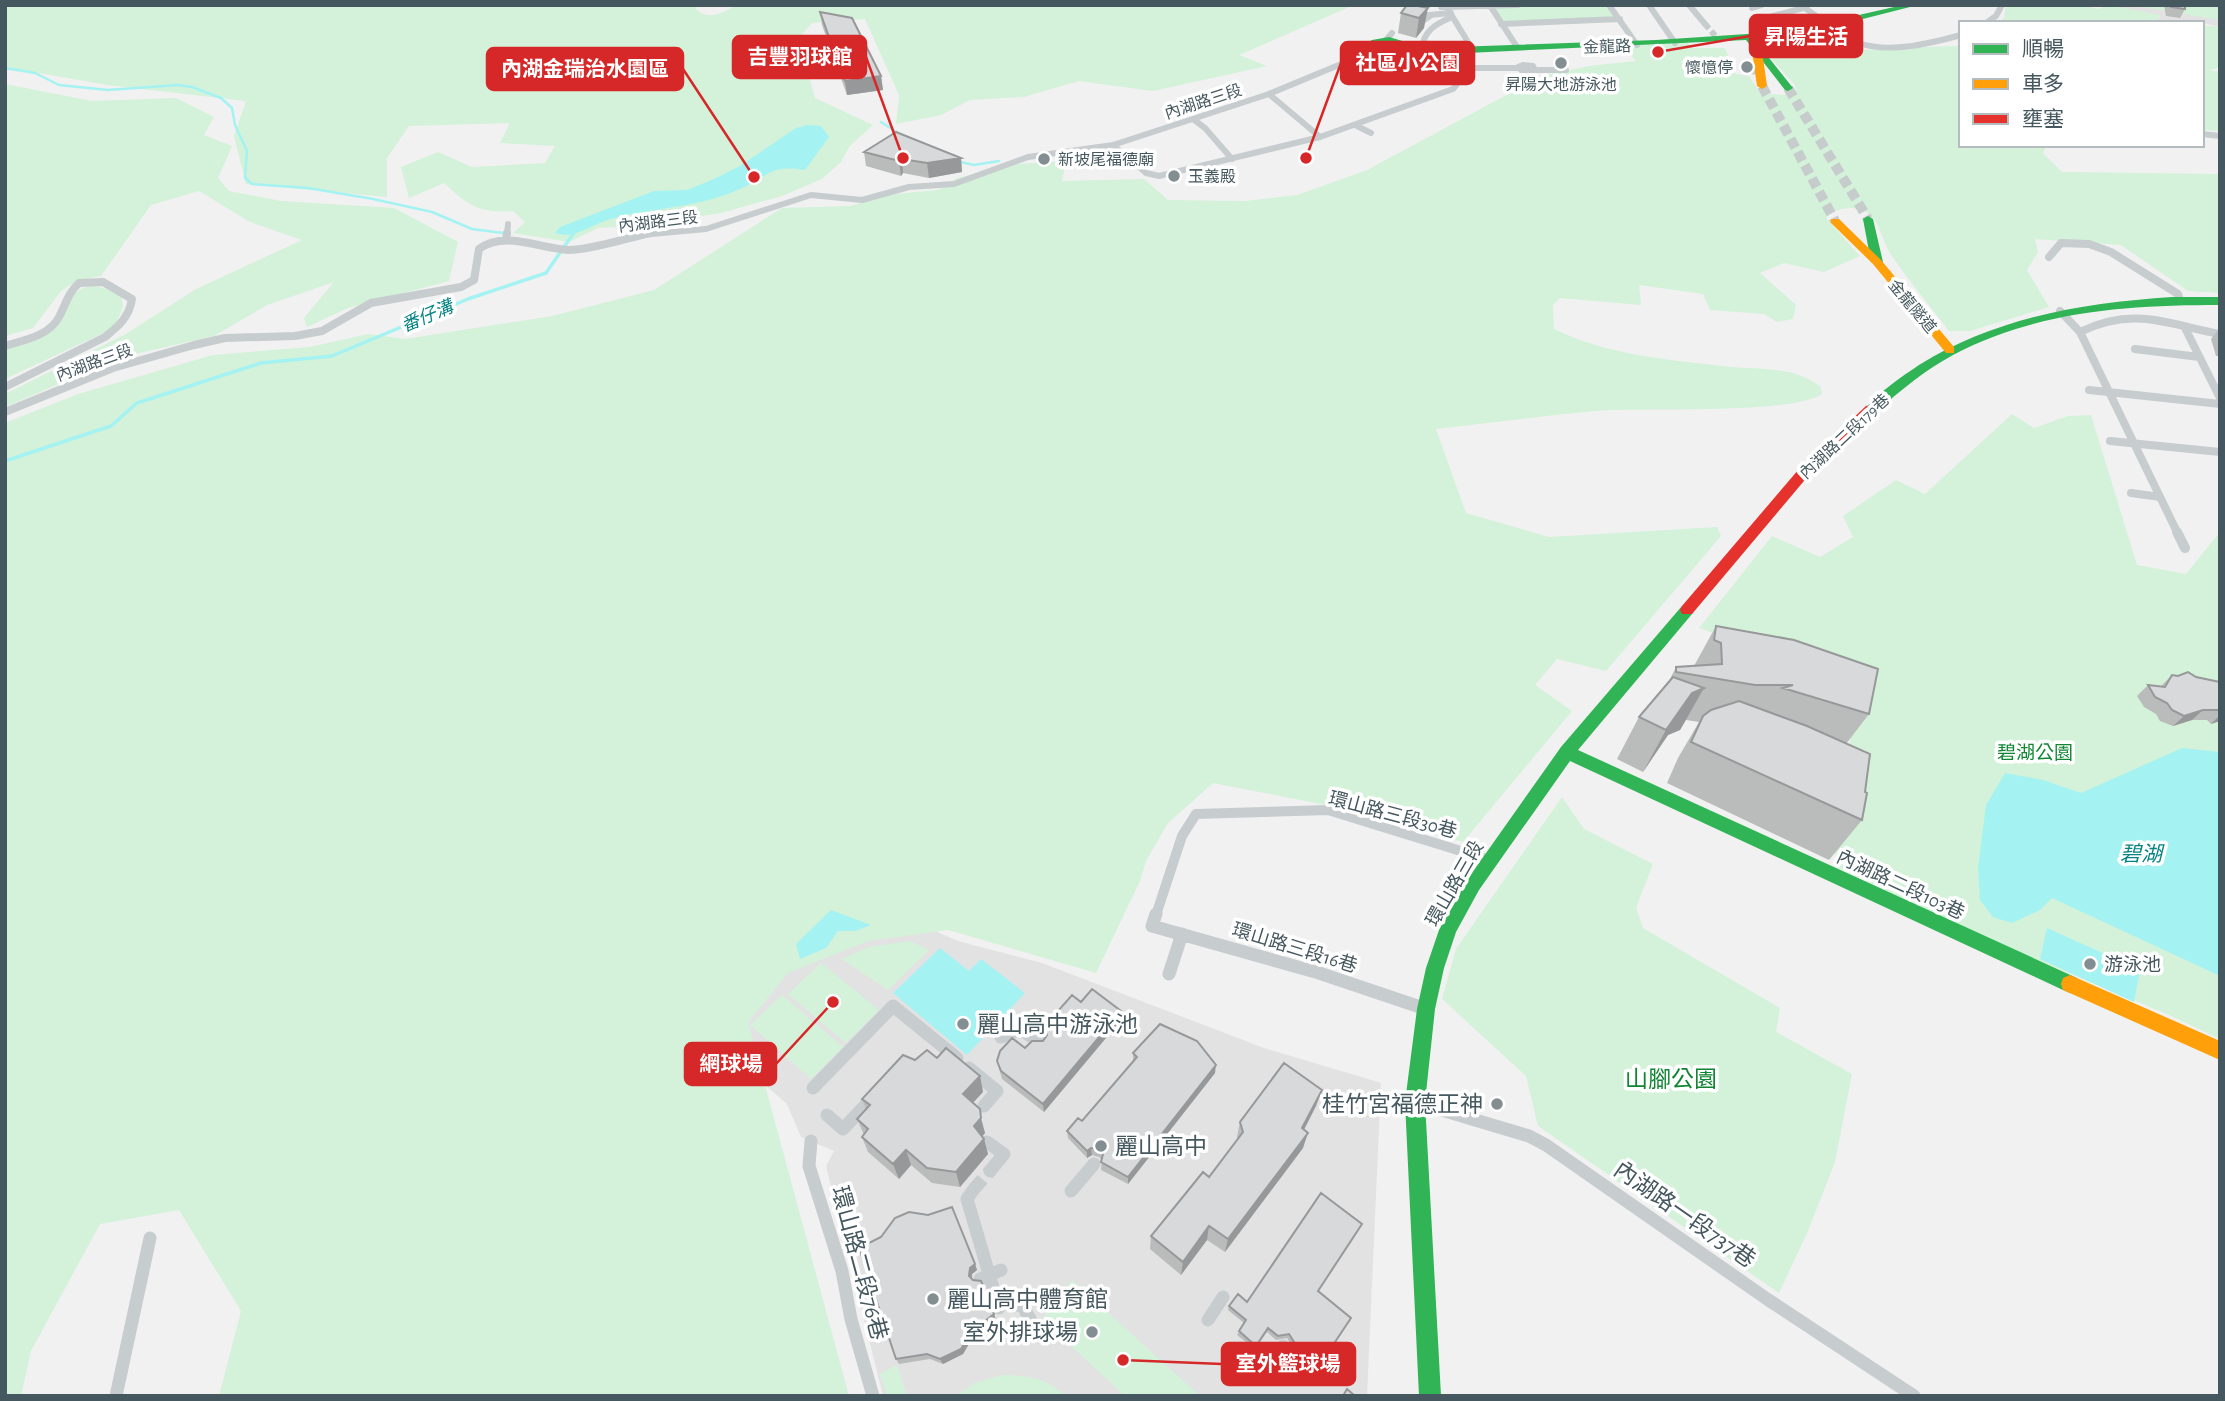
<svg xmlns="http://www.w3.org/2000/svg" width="2225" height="1401" font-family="'Alegreya Sans','Noto Sans TC',sans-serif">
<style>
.education{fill:#e2e2e3}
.green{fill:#d3f2d9}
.water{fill:#a5f2f2}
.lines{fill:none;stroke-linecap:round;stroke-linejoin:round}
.stream-far1{stroke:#a5f2f2;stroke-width:2.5}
.stream{stroke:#a5f2f2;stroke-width:3.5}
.street-tunnel-far1{stroke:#c6cbcc;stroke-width:6;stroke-dasharray:6 3.5;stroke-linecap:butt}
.street-tunnel{stroke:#c6cbcc;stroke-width:13;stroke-dasharray:13 7;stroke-linecap:butt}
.secondary-tunnel{stroke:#c6cbcc;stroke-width:10;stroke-dasharray:10 5;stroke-linecap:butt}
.street-far3{stroke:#c7ccce;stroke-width:6}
.street-far2{stroke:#c7ccce;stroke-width:8}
.street-far1{stroke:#c7ccce;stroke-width:10}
.street{stroke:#c7ccce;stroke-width:13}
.fast{fill:#30b455;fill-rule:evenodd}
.slow{fill:#ff9f0a;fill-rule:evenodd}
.jam{fill:#e5322d;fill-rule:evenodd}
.wall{fill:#babbbb}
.shaded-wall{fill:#979899}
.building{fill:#d8d9da;stroke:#979899;stroke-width:2}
.poi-dot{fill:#828e92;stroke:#fff;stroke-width:2.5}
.labels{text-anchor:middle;stroke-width:7;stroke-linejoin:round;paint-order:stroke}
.far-street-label{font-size:16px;fill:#46585f;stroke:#fff}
.far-poi-label{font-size:16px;fill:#46585f;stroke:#fff;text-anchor:start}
.far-water-label{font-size:18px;font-style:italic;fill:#068484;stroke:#fff}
.park-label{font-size:19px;fill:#108633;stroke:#fff}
.street-label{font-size:19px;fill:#46585f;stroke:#fff}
.poi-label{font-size:19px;fill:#46585f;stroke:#fff;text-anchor:start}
.water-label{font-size:21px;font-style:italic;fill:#068484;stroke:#fff}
.near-poi-label{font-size:23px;fill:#46585f;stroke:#fff;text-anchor:start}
.near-park-label{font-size:23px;fill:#108633;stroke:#fff}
.near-street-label{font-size:23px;fill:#46585f;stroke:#fff}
.leader{fill:none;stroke:#d62828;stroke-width:2.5}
.callout-dot{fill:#d62828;stroke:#fff;stroke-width:2.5}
.callout{fill:#d62828;stroke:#d62828;stroke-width:2.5}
.callout-label{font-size:21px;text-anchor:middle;font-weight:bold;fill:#fff}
</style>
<rect width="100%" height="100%" fill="#f1f1f1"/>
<path class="education" d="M2108,5H2220V27L2202,23H2156L2160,16Z
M856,897L958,941L1042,963L1264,1048L1381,1083L1367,1396H883L826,1166L834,1151L801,1137L787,1104L749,1071L716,1031Z"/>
<path class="green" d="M5,5H698L696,9C707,21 724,13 736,5H1354L1239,55L1267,66L1153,91L1079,81L1024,97L970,100L941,115L896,124L899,95L865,19L812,23L789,49L777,67L809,76L815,98L873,125L849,147L841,162L822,179L782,196L721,213L638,226L598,228L569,242L513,233L525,222L513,211C478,213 469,206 444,183L409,198L401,167L438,152L472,167L545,163L555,146L500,143L510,123L409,126L387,158V197L246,184L234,136L246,101L107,85L5,67Z
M1518,5H1609L1620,19L1501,24L1491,7Z
M2006,5H2083L2098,9L2108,5L2160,15L2156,23H1997L2004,18Z
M2131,5H2212L2220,11L2217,17L2220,20Z
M2202,25L2220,27V67L2210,70L2220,72V131L2202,130Z
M1791,40L1809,52L1956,46L1961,43V145H2047L2043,153L2062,172L2220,174V293L2188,291L2121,245L2035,239L2038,252L2027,270L2049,307L1970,331H1949C1930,306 1908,280 1890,253C1883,242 1880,223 1870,215C1858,204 1836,207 1826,218L1860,256L1824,272L1784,263L1760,273L1796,305L1793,319L1777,322L1764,314L1710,310L1703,294L1639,285L1641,305L1560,298L1553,305L1554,329C1607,355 1664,359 1722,366C1756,370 1793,365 1821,387L1822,394C1792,415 1641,407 1595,411C1542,416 1489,423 1436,429L1466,513L1549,537L1717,527L1721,536L1606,671L1557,659L1535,685L1572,711L1463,842L1326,805L1213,783L1168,823L1146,861L1140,881L1096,973L948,930L868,941L788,973L748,1022L849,1396H219L241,1311L179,1210L100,1224L31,1351L21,1396H5V423L78,394L213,355L310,347L368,334L405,339L552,316L654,290L782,208L851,206L885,195L938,190L957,178L1017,164L1066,161L1062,181L1144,179L1168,200L1245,201L1297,195L1367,170L1542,76L1589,66L1636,61L1623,45L1687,42L1693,48H1725L1736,74L1749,76L1760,93L1783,95L1796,91L1795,85L1764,51L1766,44Z
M5,84L92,101L176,98L214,117L204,135L232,146L218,178L229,191L281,201L394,208L458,242L449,281L348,308L307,327L304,318L334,282L267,305L214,336L122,357L5,407V394L126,334L196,289L302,240L250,222L199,191L151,205L101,276L76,281L61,291L33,328L5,336Z
M92,285L110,290L122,298L123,307L114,328L5,379V350C19,345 40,341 51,331C72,314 61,293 92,285Z
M2012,414L2034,428L2068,416L2091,415L2137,565L2186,574L2220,532V1039L2169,1015L2016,951L1834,866L1857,683L1699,628L1772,536L1820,557L1853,537L1843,516L1896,480L1925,494Z
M1562,797L1584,829L1653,864L1636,908L1643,928L1780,1008L1776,1032L1852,1074L1835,1162L1808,1231L1779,1293L1538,1126L1526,1076L1442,999L1456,949Z
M910,941L929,950L888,990L842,959L869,947Z
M821,963L879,1010L846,1043L788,994Z
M782,995L843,1047L811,1079L750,1025Z
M1072,1280L1200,1396H1125L1042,1319Z
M897,1365L907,1396H887L880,1374Z
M1002,1375C1026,1375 1047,1378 1065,1396H957L974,1383Z"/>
<path class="water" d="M808,125L821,126L829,137L805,170C771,165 773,173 746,186C700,209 658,206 611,219C591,224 576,240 555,233L560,227L654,191L687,190L714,179L740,166L796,128Z
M2182,748L2220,752V976L2052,898L2040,910L2012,923L1993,917L1980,900L1978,868L1986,805L2005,773L2043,780L2081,793Z
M831,910L871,925L855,931H838L826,948L800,959L796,944Z
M2047,928L2140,970L2134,1002L2040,959Z
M940,948L969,971L981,959L1025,993L967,1055L893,993Z"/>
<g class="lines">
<path class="stream-far1" d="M5,68L35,73L59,85L108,90L178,85L192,87L221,98L232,108L235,125L247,151L245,178L252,184L308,188L373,199L432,212L472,229L503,233
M881,122L898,133
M956,161L974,165L999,161"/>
<path class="stream" d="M5,461L111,426L137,403L261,363L332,356L468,299L546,273L573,234"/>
<path class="street-tunnel-far1" d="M1705,24L1719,40"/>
<path class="street-tunnel" d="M974,1189L990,1171"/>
<path class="secondary-tunnel" d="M1762,86L1835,221
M1788,88L1868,219"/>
<path class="street-far3" d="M1609,5L1637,45
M1649,5L1675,43
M1689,5L1705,24
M1800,5C1820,17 1838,35 1859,43C1889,54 1932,43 1961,35
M1441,7L1518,5
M1491,7L1517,47
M1752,8L1762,5
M1449,11L1471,47
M1430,16L1424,20L1418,16L1451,13
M1762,19L1807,7
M1986,23L1996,16L2002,5
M1501,24L1620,19
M1387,39L1392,33
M1422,49C1423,32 1435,24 1450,18
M1343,64L1367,74L1466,73
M1523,65L1533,66L1535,70H1521L1518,67Z
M1465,68H1518
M1535,70H1566
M1743,70L1759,72
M1269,94L1320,137
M1193,119L1205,128L1232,159
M1355,125L1371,133
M2202,134L2220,136
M1113,145L1146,173L1159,176L1320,137L1453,89L1466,73L1460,48
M507,235L508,224
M641,235L706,229L811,195L862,200L909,187L954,184L1028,157L1113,145L1269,94L1358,57L1381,54"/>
<path class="street-far2" d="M506,240L507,233
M2049,257L2061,243L2089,244L2111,252L2178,294L2180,300
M2060,311L2080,332L2178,534
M2188,327L2186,330L2220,398
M2080,332C2134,306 2166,324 2220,334
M5,346C24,340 49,336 59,317C66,304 68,293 79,283L103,282L132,299C129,317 119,326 105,337L5,387
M2135,349L2199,357
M2089,390L2220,404
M5,412L113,368L194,345L225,338L295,336L322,331L371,303L461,287L474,280L479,249C505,230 540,249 569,250C592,250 626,238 650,233
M2110,441L2220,452
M2131,493L2160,497"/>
<path class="street-far1" d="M2177,532L2185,548
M1156,915L1182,836L1196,814L1328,810L1490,860"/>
<path class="street" d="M1156,914L1152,926L1319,973L1426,1009
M1169,974L1182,934
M1001,1037L1020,1029L1039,1042
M969,1068L997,1091L984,1106
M813,1088L893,1006L957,1058
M1415,1102L1529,1136L1546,1145L1767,1299L1914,1396
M827,1115L843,1129L875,1095
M811,1141L809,1166L842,1271L851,1319L873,1396
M987,1142L1004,1154L990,1171
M974,1189L967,1199L999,1308
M1071,1191L1094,1164
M980,1279L1001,1270
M996,1297L1023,1307L1039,1334L1047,1324
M1208,1320L1223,1297
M1269,1369L1283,1346
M116,1396L150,1238"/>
<path class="fast" d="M1903,5H1918L1831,27L1754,39L1793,88L1788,91L1785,90L1746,40L1381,57L1369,52L1364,45L1372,40L1389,37L1426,48L1656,40L1747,34L1810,26ZM1389,43L1410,49L1382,51L1374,46Z
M1868,216L1873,219L1883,262L1877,265L1871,262L1863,219Z
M2172,297H2220V305C2128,305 2036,311 1953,355C1925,370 1900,391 1876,412L1871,413L1865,409C1879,392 1901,377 1919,365C1997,317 2082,303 2172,297Z
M1687,605L1692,606L1694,610L1692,614L1578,750L2077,978L2079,984L2077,990L2070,993L2063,990L1570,761L1479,890L1456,932L1444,968L1435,1009L1425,1102L1441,1396H1419L1405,1102L1417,1009L1426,968L1439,930L1467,880L1561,747L1682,606Z"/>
<path class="slow" d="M1757,48L1762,51L1767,86L1762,89L1757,86L1752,51Z
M1831,219H1839L1881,260L1954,347V353H1946L1873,264L1831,223Z
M2070,975L2220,1041V1060L2063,990L2061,984L2063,978Z"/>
<path class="jam" d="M1871,405L1876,406V412L1809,475L1692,614H1682L1680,610L1682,606L1799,469L1866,406Z"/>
</g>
<path class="wall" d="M1413,5L1424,28L1416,38L1398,33L1401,13Z
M2164,5H2185V9L2180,18L2166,16Z
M820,12L881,76L883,90L847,95L822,25Z
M864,152L961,158L962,172L929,178L903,173L901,176L866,166Z
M2220,328V356H2216L2211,339Z
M1716,626L1869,714L1846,744L1862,820L1829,860L1667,783L1678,758L1699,722L1686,720L1680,730L1668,735L1643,772L1617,759L1639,717L1669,681L1676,667L1694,666Z
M2172,675L2196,677L2220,682V721L2211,724L2207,720H2192L2173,726L2160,721L2156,714L2144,707L2137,696L2148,685L2161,686Z
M1081,1002L1121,1020L1044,1112L1002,1079L997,1061L1043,1041L1046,1037L1044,1027Z
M1133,1053L1215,1073L1128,1184L1101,1170L1102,1160L1099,1157L1092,1155L1087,1158L1068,1138L1067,1131L1082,1121L1133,1062Z
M937,1058L980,1076L983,1092L973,1103L985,1133L982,1136L984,1139L988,1154L960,1187L932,1183L911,1165L899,1179L868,1152L862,1137L864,1135L857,1119L866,1109L862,1099L915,1060Z
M1316,1106L1304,1130L1303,1148L1225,1252L1207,1240L1181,1275L1150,1249L1151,1236L1209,1177L1238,1139L1237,1137L1240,1122Z
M881,1237L975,1264L977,1270L972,1274V1279L994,1314L996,1320L973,1337L963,1354L943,1364L930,1359L899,1364L896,1359Z
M1319,1291L1351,1318L1315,1373L1290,1352L1292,1346L1287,1338L1276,1340L1267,1332L1255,1349L1237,1335L1244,1323L1228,1310L1229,1306L1247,1302Z"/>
<path class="shaded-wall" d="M1428,8L1424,28L1416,38L1419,18Z
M881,76L883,90L847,95L845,81Z
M961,158L962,172L929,178L927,163Z
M902,159L903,173L901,176L899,161Z
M1704,688L1680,730L1668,735L1643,772L1666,730L1692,693Z
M2203,710L2192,720L2173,726L2184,716Z
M2220,715V721L2211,724Z
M1121,1011V1020L1044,1112L1043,1104Z
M1216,1065L1215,1073L1128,1184V1177Z
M980,1076L983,1092L966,1110L963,1094Z
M1322,1090L1316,1106L1297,1143L1302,1128Z
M981,1118L985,1133L978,1142L974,1126Z
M1308,1133L1303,1148L1225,1252L1228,1239Z
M984,1139L988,1154L960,1187L956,1172Z
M1091,1148L1092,1155L1087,1158V1151Z
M906,1150L911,1165L899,1179L893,1164Z
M1209,1226L1207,1240L1181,1275L1183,1262Z
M975,1264L977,1270L972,1274L971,1282L969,1276L970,1268Z
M994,1314L996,1320L973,1337L963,1354L943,1364L940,1359L971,1332Z"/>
<path class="building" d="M1407,5H1413L1428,8L1419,18L1401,13Z
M2171,5H2185V9L2171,7Z
M820,12L852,18L881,76L845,81Z
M896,132L961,158L927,163L902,159L899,161L864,152Z
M1716,626L1794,640L1878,669L1869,714L1783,688L1793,685H1755L1676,672V667L1722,664L1721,643L1714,640Z
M2188,672L2196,677L2220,682V710H2203L2184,716L2172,710L2167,703L2155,697L2148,685L2165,687L2172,675L2178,676Z
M1673,677L1704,688L1692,693L1666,730L1639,717Z
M1739,701L1807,726L1870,754L1865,792L1867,793L1862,820L1691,742L1703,716L1711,710Z
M1092,989L1121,1011L1043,1104L1001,1071L997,1061L1000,1051L1012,1038L1025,1048L1032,1041H1043L1047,1035L1044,1027L1072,995L1081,1002Z
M1160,1024L1197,1041L1216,1065L1128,1177L1101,1162L1103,1154L1099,1149L1091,1148L1087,1151L1067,1131L1078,1118L1082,1121L1137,1057L1133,1053Z
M946,1048L980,1076L963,1094L980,1109L981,1118L974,1126L984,1139L956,1172L927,1168L906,1150L893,1164L862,1137L868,1129L857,1119L870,1105L862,1099L903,1055L915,1060L927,1050L937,1058Z
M1284,1063L1322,1090L1302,1128L1308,1133L1228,1239L1209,1226L1183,1262L1151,1236L1203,1172L1209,1177L1243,1132L1240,1122Z
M1321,1193L1362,1224L1318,1291L1351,1318L1317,1369L1292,1348L1294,1342L1289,1334L1278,1336L1268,1328L1256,1346L1239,1331L1246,1320L1229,1306L1238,1294L1247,1302Z
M952,1207L975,1264L970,1268L969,1276L973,1280L981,1281L994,1314L971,1332L961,1349L940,1359L927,1354L896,1359L859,1248L881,1237L895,1218L909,1212L928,1215Z
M1347,1389L1355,1396H1343Z"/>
<g class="poi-dot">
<circle cx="1561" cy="63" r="7"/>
<circle cx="1747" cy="67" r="7"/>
<circle cx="1044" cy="159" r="7"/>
<circle cx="1174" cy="176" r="7"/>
<circle cx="2090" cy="964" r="7"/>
<circle cx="963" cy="1024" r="7"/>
<circle cx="1497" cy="1104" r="7"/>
<circle cx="1101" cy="1146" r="7"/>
<circle cx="933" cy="1299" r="7"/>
<circle cx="1092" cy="1332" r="7"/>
</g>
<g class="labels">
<g class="far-street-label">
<text transform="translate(1607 46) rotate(-2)" y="6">金龍路</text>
<text transform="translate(1203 101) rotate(-18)" y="6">內湖路三段</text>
<text transform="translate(658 221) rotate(-7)" y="6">內湖路三段</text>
<text transform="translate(1913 306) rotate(50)" y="6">金龍隧道</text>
<text transform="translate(94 362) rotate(-20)" y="6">內湖路三段</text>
<text transform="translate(1844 436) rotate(-43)" y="6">內湖路二段179巷</text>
</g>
<g class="far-poi-label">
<text x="1733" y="73" text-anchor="end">懷憶停</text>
<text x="1561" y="90" text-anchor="middle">昇陽大地游泳池</text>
<text x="1058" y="165">新坡尾福德廟</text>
<text x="1188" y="182">玉義殿</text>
</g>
<g class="far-water-label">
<text transform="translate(427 316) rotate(-23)" y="6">番仔溝</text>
</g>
<g class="park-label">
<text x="2035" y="759">碧湖公園</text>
</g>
<g class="street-label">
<text transform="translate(1393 814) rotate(15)" y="7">環山路三段30巷</text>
<text transform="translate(1454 883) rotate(-60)" y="7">環山路三段</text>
<text transform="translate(1901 884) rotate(25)" y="7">內湖路二段103巷</text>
<text transform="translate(1295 947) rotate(17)" y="7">環山路三段16巷</text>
</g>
<g class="poi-label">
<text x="2104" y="971">游泳池</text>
</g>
<g class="water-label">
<text x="2141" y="861">碧湖</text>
</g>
<g class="near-poi-label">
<text x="977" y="1032">麗山高中游泳池</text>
<text x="1483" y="1112" text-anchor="end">桂竹宮福德正神</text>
<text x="1115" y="1154">麗山高中</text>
<text x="947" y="1307">麗山高中體育館</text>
<text x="1078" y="1340" text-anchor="end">室外排球場</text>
</g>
<g class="near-park-label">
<text x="1671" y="1087">山腳公園</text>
</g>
<g class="near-street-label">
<text transform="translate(1685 1214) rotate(35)" y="8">內湖路一段737巷</text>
<text transform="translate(860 1263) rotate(75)" y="8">環山路二段76巷</text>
</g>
</g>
<path class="leader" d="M1658 52L1750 36M903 158L866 57M1306 158L1341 63M754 177L683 69M833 1002L776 1064M1123 1360L1222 1364"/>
<g class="callout-dot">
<circle cx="1658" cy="52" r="7"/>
<circle cx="903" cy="158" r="7"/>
<circle cx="1306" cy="158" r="7"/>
<circle cx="754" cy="177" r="7"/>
<circle cx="833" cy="1002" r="7"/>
<circle cx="1123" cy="1360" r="7"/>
</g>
<g class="callout">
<rect x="1750" y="15" width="112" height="42" rx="7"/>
<rect x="733" y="36" width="133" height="42" rx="7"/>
<rect x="1341" y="42" width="133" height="42" rx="7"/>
<rect x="487" y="48" width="196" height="42" rx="7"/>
<rect x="685" y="1043" width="91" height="42" rx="7"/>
<rect x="1222" y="1343" width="133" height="42" rx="7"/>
</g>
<g class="callout-label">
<text x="1806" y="44">昇陽生活</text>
<text x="800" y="64">吉豐羽球館</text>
<text x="1408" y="70">社區小公園</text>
<text x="585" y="76">內湖金瑞治水園區</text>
<text x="731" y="1071">網球場</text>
<text x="1288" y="1371">室外籃球場</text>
</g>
<rect width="2225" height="1401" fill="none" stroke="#46585f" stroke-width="14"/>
<rect x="1959" y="21" width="245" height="126" fill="#ffffff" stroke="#b5bcbf" stroke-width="2"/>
<rect x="1973" y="44" width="35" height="10" fill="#30b455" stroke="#b5bcbf" stroke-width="2"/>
<text x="2022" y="56" font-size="21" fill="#46585f">順暢</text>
<rect x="1973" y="79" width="35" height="10" fill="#ff9f0a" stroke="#b5bcbf" stroke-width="2"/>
<text x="2022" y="91" font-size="21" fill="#46585f">車多</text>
<rect x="1973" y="114" width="35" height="10" fill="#e5322d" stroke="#b5bcbf" stroke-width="2"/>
<text x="2022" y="126" font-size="21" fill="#46585f">壅塞</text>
</svg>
